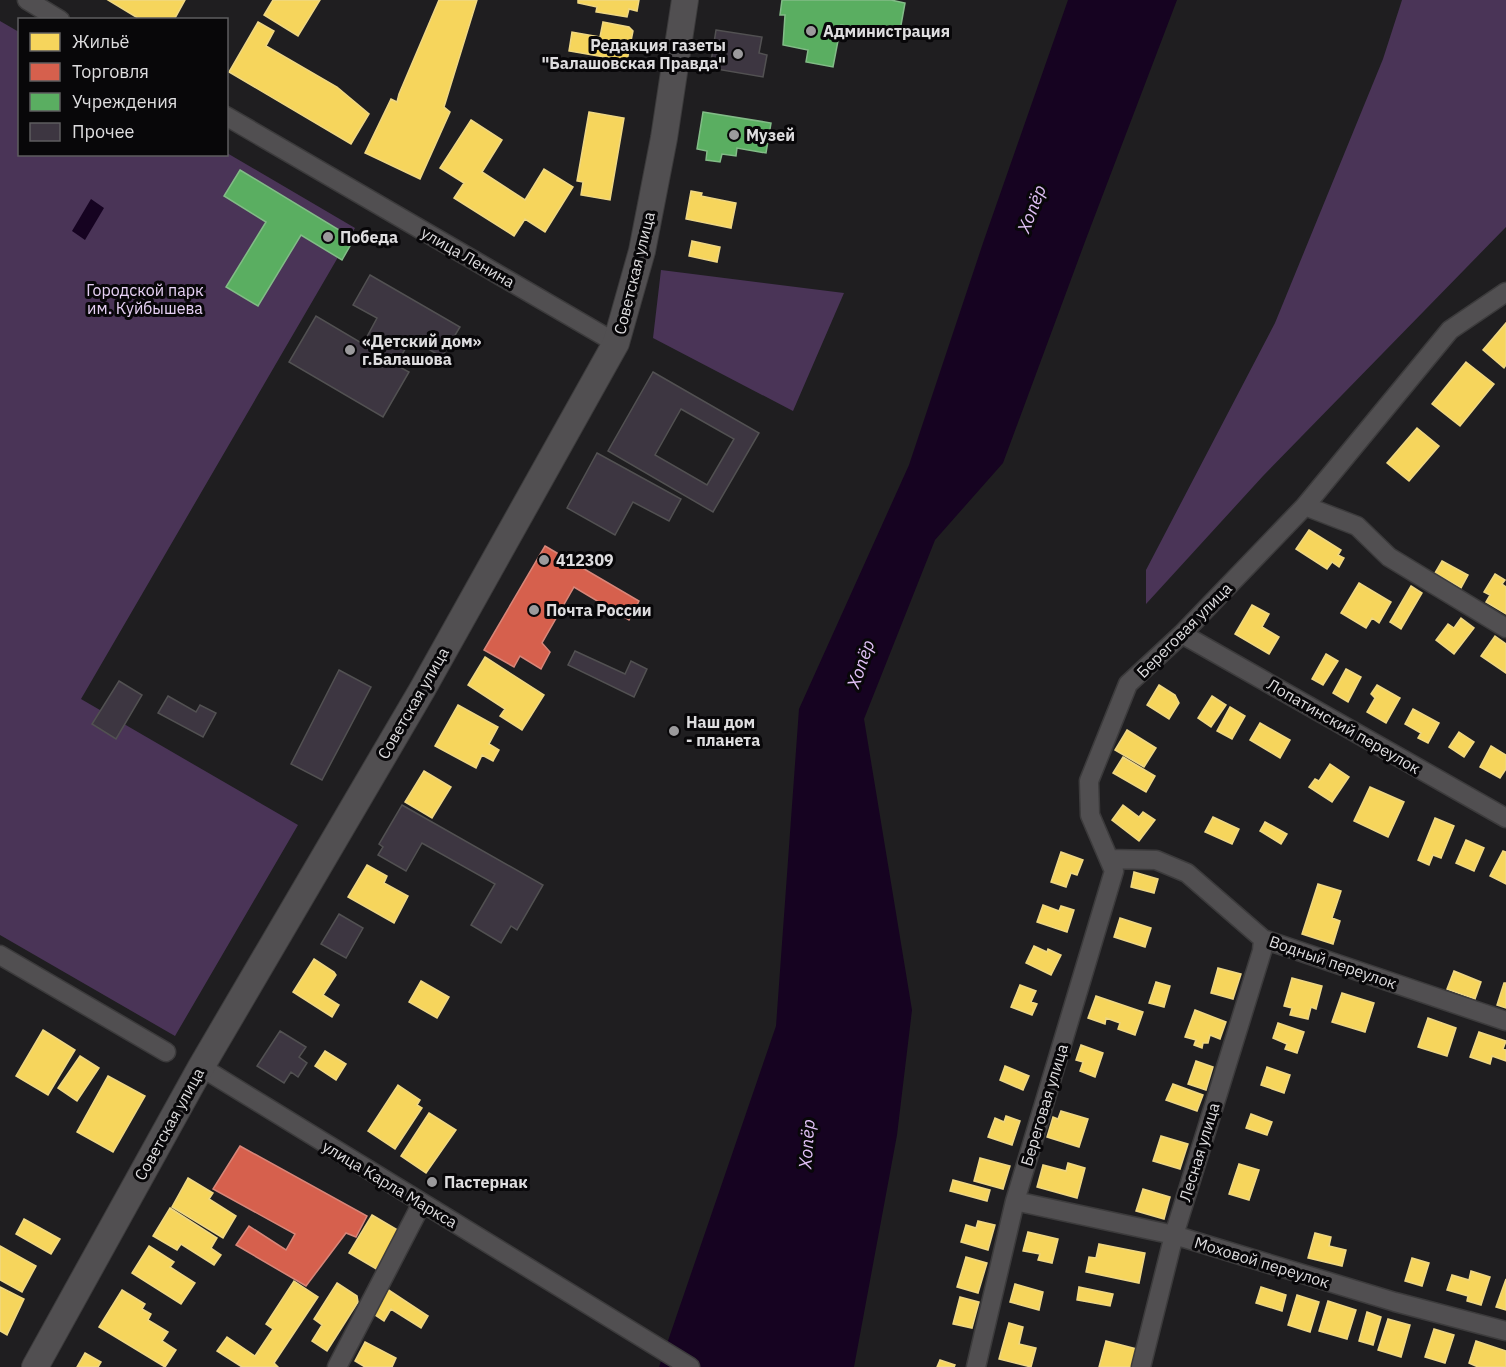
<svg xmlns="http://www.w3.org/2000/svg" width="1506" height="1367" font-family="'IBM Plex Sans',sans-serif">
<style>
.green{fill:#4a3457}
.water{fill:#160321}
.homes{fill:#f6d55c;stroke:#efd783;stroke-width:1.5}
.shops{fill:#d6604d;stroke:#d88679;stroke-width:1.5}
.public{fill:#5aae61;stroke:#82bc87;stroke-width:1.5}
.building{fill:#3d3641;stroke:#525152;stroke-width:1.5;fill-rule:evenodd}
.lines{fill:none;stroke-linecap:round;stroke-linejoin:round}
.street-casing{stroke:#3c3b3c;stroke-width:21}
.secondary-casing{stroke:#3c3b3c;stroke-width:28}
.street{stroke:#514f51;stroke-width:18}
.secondary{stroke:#514f51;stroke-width:26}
.poi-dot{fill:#9b9a9c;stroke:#080709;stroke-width:2}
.labels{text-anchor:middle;stroke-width:6;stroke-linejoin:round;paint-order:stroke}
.poi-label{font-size:16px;font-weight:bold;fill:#dedddf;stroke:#080709;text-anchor:start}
.street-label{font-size:16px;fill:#dedddf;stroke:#080709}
.park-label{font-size:16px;fill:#e7d1f5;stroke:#080709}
.water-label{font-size:18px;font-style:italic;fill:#e1c1f6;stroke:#080709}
</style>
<rect width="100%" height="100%" fill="#1f1e20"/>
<path class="green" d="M1402,0H1506V227L1263,476L1146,604V570L1275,323L1383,59Z
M0,21L19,32L20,154L227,153L355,228L81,699L298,825L175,1036L0,935Z
M661,270L844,293L793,411L653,338Z"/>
<path class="water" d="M1068,0H1177L1086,239L1003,463L935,540L864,719L912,1010L897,1135L854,1367H659L776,1026L799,709L909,465L984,240Z
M91,199L104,208L85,240L72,231Z"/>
<path class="homes" d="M108,0H185L174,20H141Z
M273,0H320L298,36L264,15Z
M439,0H477L444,107L450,112L420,179L365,153L391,99L397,102L399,94Z
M578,0H639L637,11L629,9L627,17L596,12L597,7L578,3Z
M258,22L274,31L266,46L337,87L369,114L351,144L229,72Z
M603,22L629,27L633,31L627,61L569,51L572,32L600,37Z
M589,112L624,118L610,200L581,195L583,182L577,181Z
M471,120L502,140L482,172L525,200L544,169L573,187L545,232L525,219L514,236L454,198L464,183L440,168Z
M691,191L702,193L701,196L736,203L731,228L686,219Z
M692,241L720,247L717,262L689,256Z
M1506,323V365L1504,368L1483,350Z
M1466,362L1494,384L1460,426L1432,404Z
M1417,428L1439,446L1409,481L1387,463Z
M1309,530L1341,550L1338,555L1344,558L1339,567L1332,562L1327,569L1296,549Z
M1442,561L1468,575L1461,588L1435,573Z
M1495,574L1505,580L1502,584L1506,587V614L1486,602L1490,595L1484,592Z
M1359,583L1391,602L1379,623L1372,618L1366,628L1341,613Z
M1411,586L1422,593L1401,629L1390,622Z
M1252,605L1269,614L1262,627L1279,637L1269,654L1235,634Z
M1461,618L1474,628L1454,654L1436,640L1448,624L1454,628Z
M1495,636L1506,644V673L1481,656Z
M1326,654L1338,661L1323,685L1312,679Z
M485,657L544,695L522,730L500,716L505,709L468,685Z
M1346,669L1361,677L1348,702L1333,693Z
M1159,685L1175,695L1179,703L1169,719L1147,705Z
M1377,685L1400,698L1386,723L1367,712L1375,698L1371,694Z
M1212,696L1226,705L1211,727L1198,718Z
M458,705L498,727L489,744L499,750L493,761L482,755L476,768L435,746Z
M1230,707L1245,716L1232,739L1217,731Z
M1413,709L1439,723L1428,743L1418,738L1421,733L1405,724Z
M1260,723L1290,740L1280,758L1250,740Z
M1127,730L1156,748L1144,767L1115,750Z
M1459,732L1474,742L1464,757L1449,747Z
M1491,746L1506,755V769L1500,778L1480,767Z
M1123,757L1155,776L1146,792L1113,773Z
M1330,764L1349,777L1332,802L1309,787L1315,779L1319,781Z
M424,771L451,787L432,818L405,802Z
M1370,787L1404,802L1388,837L1354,821Z
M1123,805L1139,817L1143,812L1155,820L1139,841L1112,820Z
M1213,817L1239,829L1232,844L1205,832Z
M1435,818L1454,826L1441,858L1433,855L1429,865L1418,860Z
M1265,822L1287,834L1281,844L1260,831Z
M1466,840L1484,848L1474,871L1456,863Z
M1503,851L1506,852V884L1490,876Z
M1061,852L1083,860L1077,875L1071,873L1066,887L1051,882Z
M367,865L387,876L384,883L408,896L394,923L348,897Z
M1134,872L1158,879L1154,893L1131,887Z
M1318,884L1341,891L1332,918L1340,921L1333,944L1302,934Z
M1043,905L1059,911L1061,906L1074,910L1067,932L1037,922Z
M1120,918L1151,928L1145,947L1114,937Z
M1034,946L1047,952L1048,949L1061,955L1051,975L1026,963Z
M314,959L334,972L336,975L323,995L339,1005L332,1017L293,992Z
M1218,968L1241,974L1233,999L1211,993Z
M1454,971L1481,982L1475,999L1447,989Z
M1292,978L1322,986L1316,1009L1311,1007L1308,1019L1290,1015L1292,1008L1284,1006Z
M421,981L449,997L437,1018L409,1002Z
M1156,982L1170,986L1164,1007L1149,1003Z
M1504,983H1506V1008L1497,1005Z
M1020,985L1036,991L1031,1002L1037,1004L1032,1015L1011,1007Z
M1342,993L1374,1003L1365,1032L1332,1022Z
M1096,996L1143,1012L1135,1035L1118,1029L1120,1023L1106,1018L1105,1024L1088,1018Z
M1195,1010L1226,1022L1220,1039L1210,1035L1208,1043H1203L1202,1048L1194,1045L1196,1040L1185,1037Z
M1428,1018L1456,1028L1447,1056L1418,1047Z
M1278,1023L1304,1032L1297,1053L1285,1049L1287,1044L1273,1038Z
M43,1030L75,1050L48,1095L16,1076Z
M1479,1032L1506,1041L1503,1049L1506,1050V1061L1492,1056L1490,1064L1470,1057Z
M1081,1045L1103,1053L1095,1077L1080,1071L1083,1062L1076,1060Z
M325,1051L346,1064L336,1080L315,1066Z
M80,1056L99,1068L77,1101L58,1088Z
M1196,1061L1213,1067L1206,1090L1188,1084Z
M1005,1066L1029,1076L1023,1090L1000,1080Z
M1267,1067L1290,1075L1284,1093L1261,1085Z
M108,1076L145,1096L113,1152L77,1132Z
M1173,1084L1203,1095L1197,1111L1166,1100Z
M398,1085L420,1100L417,1105L422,1108L395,1149L368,1131Z
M1061,1111L1088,1119L1079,1147L1047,1137L1053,1117L1058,1119Z
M429,1113L456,1130L426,1173L401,1156Z
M1251,1114L1272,1122L1267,1135L1246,1128Z
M1006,1116L1020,1121L1012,1145L988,1137L995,1118L1004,1122Z
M1161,1136L1188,1144L1180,1169L1153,1161Z
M980,1158L1010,1166L1003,1189L974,1181Z
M1068,1163L1085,1168L1077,1198L1037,1187L1043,1165L1066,1171Z
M1239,1164L1259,1170L1249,1200L1229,1194Z
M188,1178L213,1193L209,1199L236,1216L223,1238L172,1207Z
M953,1180L990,1190L987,1201L950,1191Z
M1143,1189L1170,1197L1164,1219L1136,1211Z
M170,1208L217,1238L211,1248L221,1255L214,1265L181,1244L177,1250L153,1236Z
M372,1215L401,1232L378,1270L349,1253Z
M24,1219L60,1239L51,1254L16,1234Z
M978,1221L995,1225L988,1250L961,1242L966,1225L976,1228Z
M1028,1232L1058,1239L1052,1263L1038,1260L1040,1254L1023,1251Z
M1315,1233L1331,1237L1329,1246L1346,1250L1342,1266L1308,1258Z
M1099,1244L1145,1253L1139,1283L1086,1272L1089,1257L1096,1258Z
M0,1246L36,1266L22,1292L0,1280Z
M149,1246L174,1262L170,1267L195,1283L181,1304L132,1273Z
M966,1257L987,1263L978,1293L957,1287Z
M1412,1258L1429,1263L1422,1286L1405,1281Z
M1471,1271L1490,1277L1481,1305L1467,1301L1468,1296L1447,1290L1452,1275L1469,1280Z
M1506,1279V1310L1496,1307Z
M294,1281L318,1297L274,1363L278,1367H242L217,1351L227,1337L255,1356L273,1329L266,1324Z
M337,1283L357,1296L358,1302L327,1351L312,1341L322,1325L314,1319Z
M1015,1284L1043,1292L1039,1310L1010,1302Z
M0,1287L24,1299L7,1335L0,1331Z
M1079,1287L1113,1294L1110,1306L1077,1300Z
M1261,1287L1286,1295L1282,1311L1256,1303Z
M387,1289L428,1316L421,1328L391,1309L384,1321L372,1313Z
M122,1290L145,1304L142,1309L151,1314L148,1320L168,1332L162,1341L176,1350L165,1367L99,1327Z
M1297,1295L1319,1302L1310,1332L1288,1325Z
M960,1297L979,1302L972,1328L953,1324Z
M1328,1301L1356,1310L1347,1339L1319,1331Z
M1367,1312L1381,1317L1373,1345L1359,1341Z
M1388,1319L1410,1325L1401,1357L1378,1350Z
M1009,1323L1023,1327L1019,1344L1036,1348L1031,1367L999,1359Z
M1434,1329L1454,1335L1445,1363L1425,1357Z
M1106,1341L1137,1349L1132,1367H1099Z
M1476,1341L1506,1351V1367H1478L1469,1363Z
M365,1342L396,1358L392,1367H365L355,1361Z
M85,1353L101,1362L98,1367H77Z
M940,1360L955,1365L954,1367H937Z"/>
<path class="shops" d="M545,546L639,601L629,620L574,587L542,643L550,652L541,669L520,656L514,667L484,650Z
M240,1146L367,1216L356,1237L346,1233L306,1286L236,1245L249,1226L286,1250L295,1234L213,1189Z"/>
<path class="public" d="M782,0H891L905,3L899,36L841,25L833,67L806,62L808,50L783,45L785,15H780Z
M703,112L771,123L766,153L737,148L736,156L722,154L720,162L706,160L707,151L697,149Z
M240,170L354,239L342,260L301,235L258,306L226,287L266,222L224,196Z"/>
<path class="building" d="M716,30L762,37L759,53L767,55L763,77L710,68Z
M370,275L460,327L442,357L411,339L396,365L409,372L383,417L289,362L316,316L363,344L377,318L353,305Z
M653,372L759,433L713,512L608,451ZM681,409L734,439L707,485L655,455Z
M597,453L681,499L669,521L633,502L615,535L567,508Z
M575,651L625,674L631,661L647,669L634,697L568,665Z
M339,670L371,687L322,780L291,764Z
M119,681L142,695L116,739L92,724Z
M168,696L196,712L200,705L216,713L203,737L158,713Z
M402,805L543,885L517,930L511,926L501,943L471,925L495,884L422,843L406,871L378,855L383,847L379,844Z
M339,914L363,928L346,958L321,944Z
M280,1031L306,1047L299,1057L307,1063L298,1077L291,1072L284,1083L257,1066Z"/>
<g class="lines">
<g class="street-casing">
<path id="street" d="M27,0L60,20
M226,116L616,343
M1305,506L1357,526L1389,557L1506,628
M1182,634L1506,818
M1109,859L1156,860L1187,873L1263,939L1506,1021
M0,955L166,1052
M201,1067L690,1367
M1015,1201L1174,1235L1395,1302L1506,1331
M337,1367L422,1203
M976,1367L1015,1201L1114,871L1090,815L1089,781L1128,684L1182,634L1305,506L1450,330L1506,292
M1141,1367L1174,1235L1262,951L1263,939"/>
</g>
<g class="secondary-casing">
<path id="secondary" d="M35,1367L201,1067L422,690L616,343L642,251L664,138L685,0"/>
</g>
<use href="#street" class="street"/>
<use href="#secondary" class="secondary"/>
</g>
<g class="poi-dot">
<circle cx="811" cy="31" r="6"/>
<circle cx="738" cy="54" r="6"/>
<circle cx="734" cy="135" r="6"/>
<circle cx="328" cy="237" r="6"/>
<circle cx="350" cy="350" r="6"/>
<circle cx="544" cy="560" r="6"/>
<circle cx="534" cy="610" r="6"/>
<circle cx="674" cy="731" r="6"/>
<circle cx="432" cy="1182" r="6"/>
</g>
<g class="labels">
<g class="poi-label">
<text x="823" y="37">Администрация</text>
<text x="726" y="51" text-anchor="end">Редакция газеты<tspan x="726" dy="18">"Балашовская Правда"</tspan></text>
<text x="746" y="141">Музей</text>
<text x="340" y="243">Победа</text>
<text x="362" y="347">«Детский дом»<tspan x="362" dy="18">г.Балашова</tspan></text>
<text x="556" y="566">412309</text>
<text x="546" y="616">Почта России</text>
<text x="686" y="728">Наш дом<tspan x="686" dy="18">- планета</tspan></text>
<text x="444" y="1188">Пастернак</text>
</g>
<g class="street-label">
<text transform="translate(468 257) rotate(30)" y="6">улица Ленина</text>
<text transform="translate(634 273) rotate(-76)" y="6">Советская улица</text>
<text transform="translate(1184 630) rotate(-45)" y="6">Береговая улица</text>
<text transform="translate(413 703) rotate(-60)" y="6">Советская улица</text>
<text transform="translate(1344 726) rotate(30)" y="6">Лопатинский переулок</text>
<text transform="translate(1333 962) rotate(19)" y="6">Водный переулок</text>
<text transform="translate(1044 1105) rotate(-73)" y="6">Береговая улица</text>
<text transform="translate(169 1124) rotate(-61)" y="6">Советская улица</text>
<text transform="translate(1199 1152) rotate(-73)" y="6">Лесная улица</text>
<text transform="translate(390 1184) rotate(31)" y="6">улица Карла Маркса</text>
<text transform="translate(1262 1262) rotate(17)" y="6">Моховой переулок</text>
</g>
<g class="park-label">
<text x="145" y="296">Городской парк<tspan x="145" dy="18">им. Куйбышева</tspan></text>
</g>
<g class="water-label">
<text transform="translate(1032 209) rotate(-69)" y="6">Хопёр</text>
<text transform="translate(861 664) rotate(-71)" y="6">Хопёр</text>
<text transform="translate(807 1144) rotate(-86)" y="6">Хопёр</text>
</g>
</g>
<rect x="18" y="18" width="210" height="138" fill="#080709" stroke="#5e5d5f" stroke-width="1.5"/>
<rect x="30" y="33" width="30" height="18" fill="#f6d55c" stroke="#5e5d5f" stroke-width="1.5"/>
<text x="72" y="48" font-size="18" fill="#dedddf">Жильё</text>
<rect x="30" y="63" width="30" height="18" fill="#d6604d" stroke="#5e5d5f" stroke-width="1.5"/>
<text x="72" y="78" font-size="18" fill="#dedddf">Торговля</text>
<rect x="30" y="93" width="30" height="18" fill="#5aae61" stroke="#5e5d5f" stroke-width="1.5"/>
<text x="72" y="108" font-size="18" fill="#dedddf">Учреждения</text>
<rect x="30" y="123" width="30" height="18" fill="#3d3641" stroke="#5e5d5f" stroke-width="1.5"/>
<text x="72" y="138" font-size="18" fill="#dedddf">Прочее</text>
</svg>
